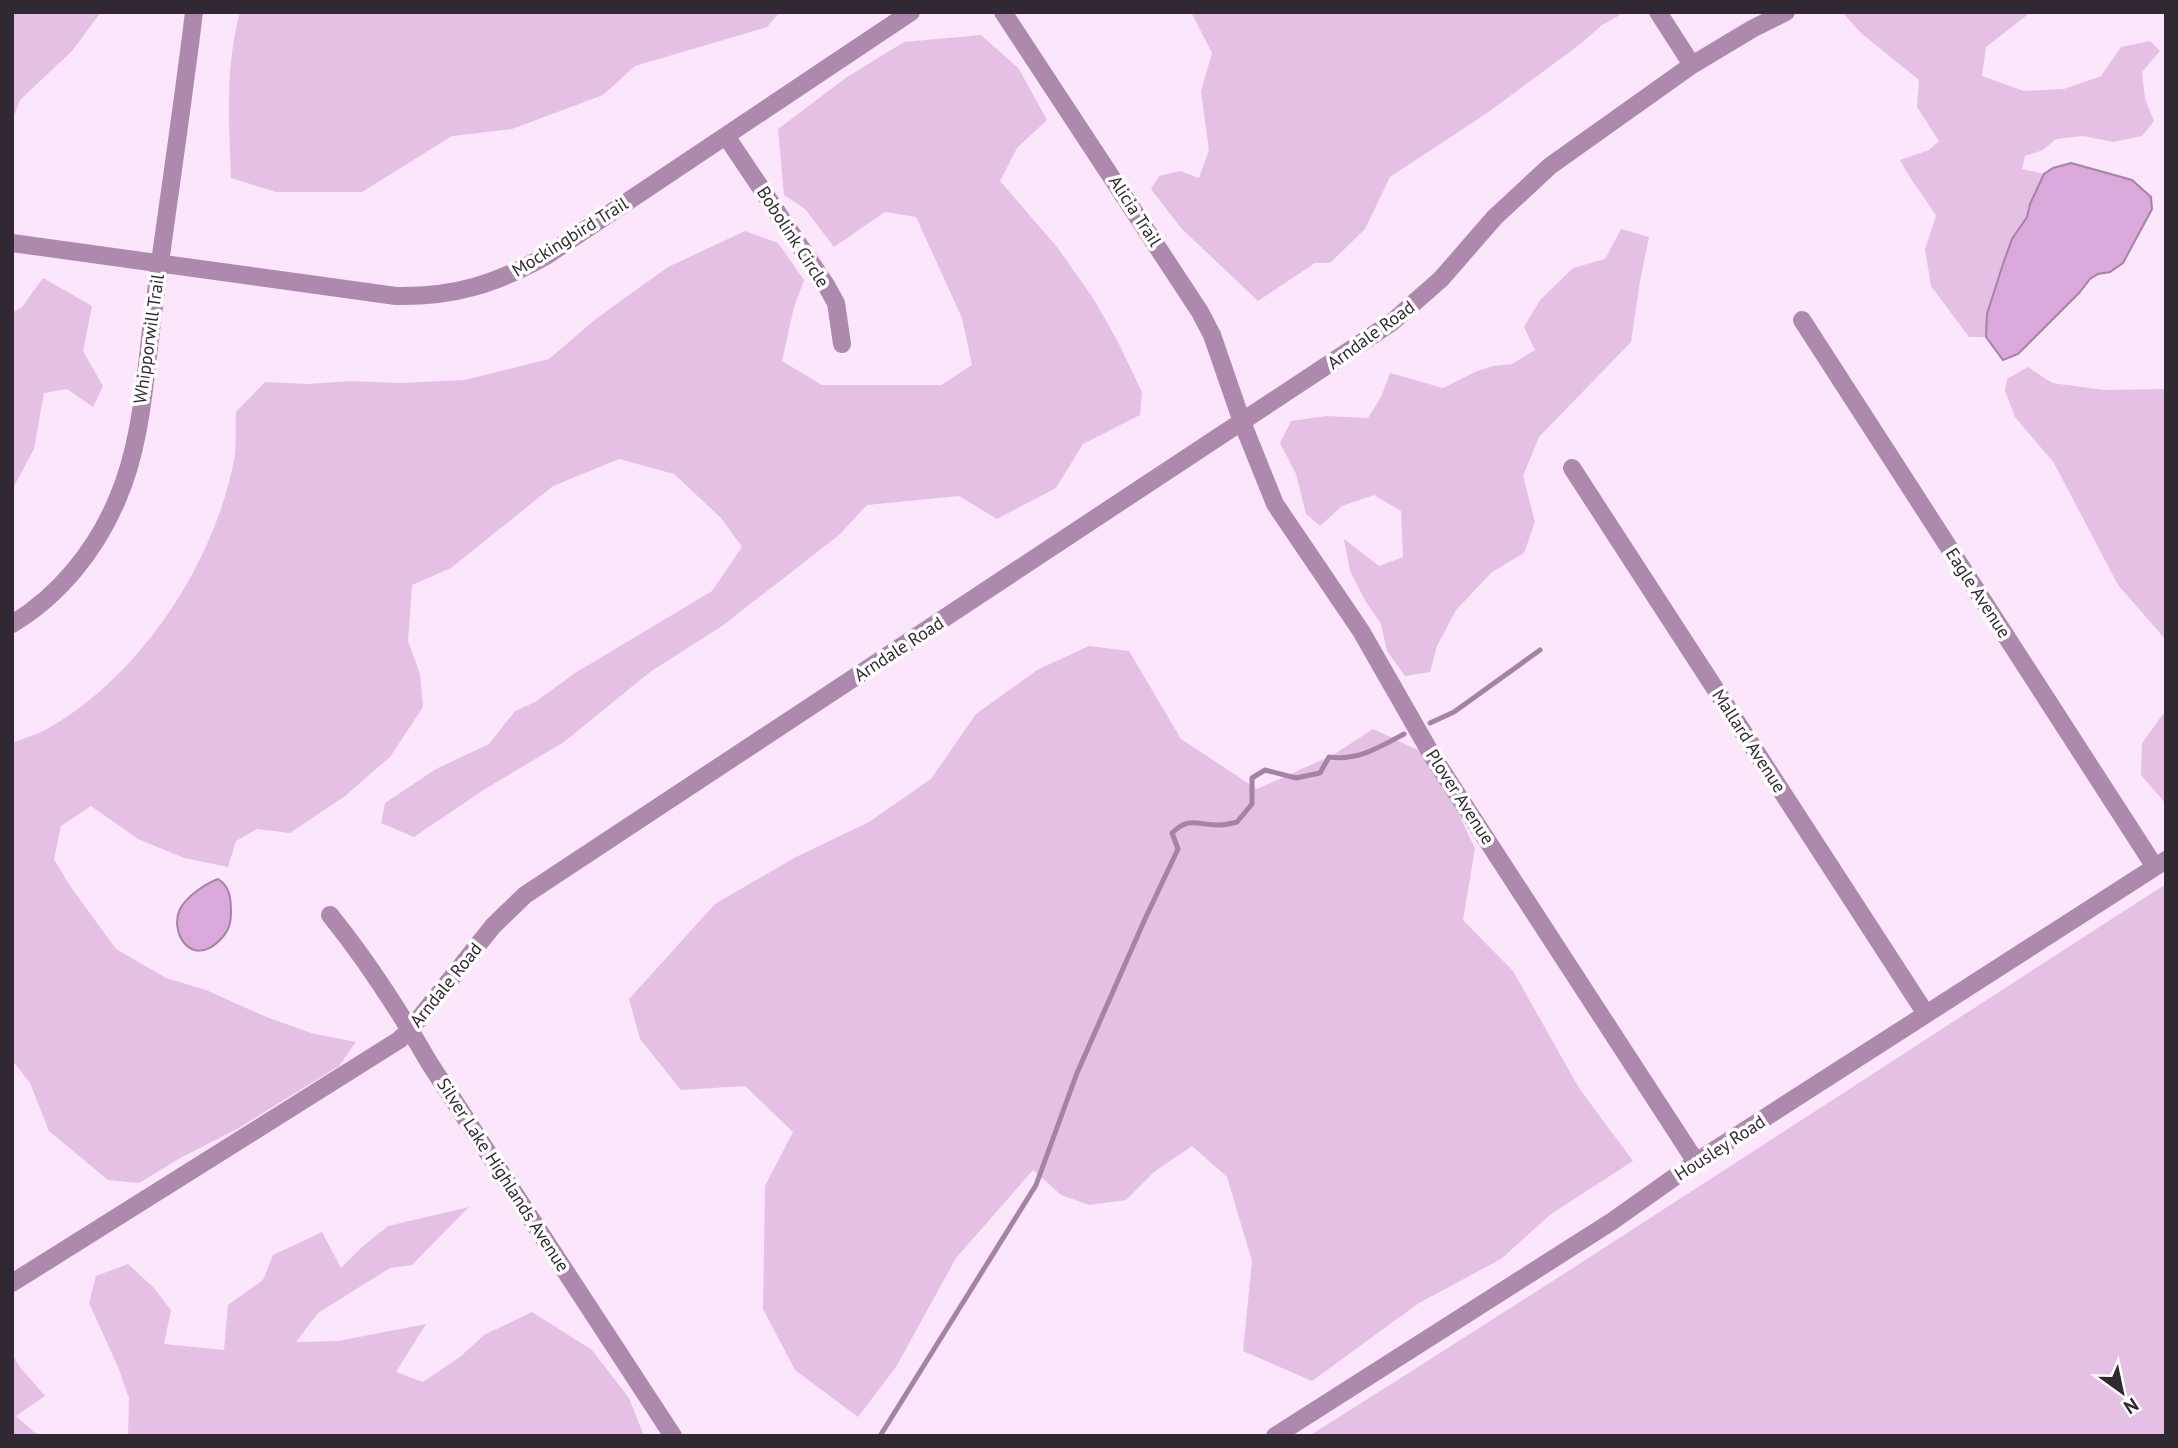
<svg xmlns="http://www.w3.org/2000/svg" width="2178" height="1448" font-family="'PT Sans',sans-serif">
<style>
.green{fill:#e5c0e5}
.water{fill:#daa8da;stroke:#a782a7;stroke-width:2}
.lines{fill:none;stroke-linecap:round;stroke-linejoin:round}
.stream{stroke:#a782a7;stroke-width:5}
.minor{stroke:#ad89ad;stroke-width:18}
.labels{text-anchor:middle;stroke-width:7;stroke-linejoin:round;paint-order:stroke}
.street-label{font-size:18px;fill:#312931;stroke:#fff}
</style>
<rect width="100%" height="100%" fill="#fbe6fb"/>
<path class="green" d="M12,12H101L72,51L20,100L12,121Z
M240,12H780L767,27L635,66L603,95L512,129L452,136L362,192H276L231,178C229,122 225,67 240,12Z
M1191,12H1616L1620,15L1602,25L1579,45L1487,113L1390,177L1365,229L1330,263H1315L1258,301L1181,228L1151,189L1159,176L1180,171L1199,178L1209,150L1201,91L1212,53Z
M1842,12H2031L1986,47L1982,76L2024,91L2064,89L2101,76L2121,47L2150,41L2160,51L2142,72L2145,99L2154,121L2142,136L2113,142L2083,136L2056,139L2043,150L2025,156L2022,169L2044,174L2030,204L2027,217L2012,239L2003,264L1987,314L1986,337H1969L1931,286L1925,249L1936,216C1925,197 1910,180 1900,160L1929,150L1939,141L1917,107L1919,80L1861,33Z
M981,35L1019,69L1047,120L1017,148L1000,181L1057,247L1093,298L1117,340L1142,392L1140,415L1083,444L1056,488L997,519L959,496L867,505L839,535L722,626L650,672L564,742L485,789L414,837L381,823L385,803L436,769L489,744L515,711L535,702L575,673L712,591L742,547L721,518L674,474L619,459L553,486L451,568L412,585L408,641L420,674L423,707L390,757L345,796L290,833L257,829L236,841L228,867L184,858L138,839L91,806L61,826L54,859L70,886L116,949L166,978L206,990L264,1016L311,1033L356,1042L339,1066L237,1129L182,1157L139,1183L108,1180L49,1131L30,1083L12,1060V743C24,738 36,735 47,729C140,677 214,564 234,460C237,445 235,428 236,412L265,382L308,384L351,381L400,383L464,380L549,359L597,318L668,267L745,231L778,243L804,280L794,307L782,361L822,385H941L972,365L962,318L916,217L885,212L834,247L805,209L784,195L778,129L847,77L904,42Z
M1621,229L1649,237L1640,281L1631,342L1539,437L1523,476L1535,522L1524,553L1492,572L1456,610L1437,646L1430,672L1405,676L1387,651L1381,624L1366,602L1350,571L1344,539L1379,566L1403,557L1401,511L1374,495L1342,506L1320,526L1306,514L1296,474L1280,443L1291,421L1327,416L1368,418L1381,397L1390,373L1443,388L1475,372L1493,366L1512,364L1535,350L1524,327L1540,300L1573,268L1605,259Z
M43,278L92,306L83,351L103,386L93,407L67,389L44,393L34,449L12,490V313L22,307Z
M2028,367L2052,383L2104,390L2166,389V640L2118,585L2054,463L2015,417L2005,391L2007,379Z
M1089,646L1129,651L1181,739L1257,789L1333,755L1373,729L1433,757L1475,849L1463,920L1513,971L1579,1088L1633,1161L1551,1214L1501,1259L1419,1303L1312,1381L1243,1351L1252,1261L1227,1177L1192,1146L1154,1172L1126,1200L1089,1205L1061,1195L1033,1170L956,1258L896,1367L858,1417L795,1370L763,1309L765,1186L793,1132L745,1086L681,1090L640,1039L629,999L715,904L796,857L869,822L931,779L976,714L1037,670Z
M2166,710V804L2141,775L2142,743Z
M2166,884V1436H1309C1597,1255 1880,1068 2166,884Z
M469,1207L412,1265L390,1268L318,1313L296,1342L338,1341L426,1324L396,1372L423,1382L460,1357L484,1335L532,1312L592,1350L629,1398L644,1436H128L129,1398L118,1367L89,1303L96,1276L128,1264L154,1288L171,1310L164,1344L224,1350L228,1305L263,1280L273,1255L322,1232L341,1268L363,1246L388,1226Z
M12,1353L19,1366L45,1396L16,1416L35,1433L46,1436H12Z"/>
<path class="water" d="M2071,163L2132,180L2151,197L2152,209L2123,263L2110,272L2098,274L2090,279L2079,293L2018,354L2003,360L1986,337L1987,314L2003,264L2012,239L2027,217L2030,204L2044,174L2053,168Z
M218,879C230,886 231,899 231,912C231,925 228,932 219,941C191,968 169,932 180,909C187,896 205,884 218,879Z"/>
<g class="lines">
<path class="stream" d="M1430,723L1454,712L1540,650
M880,1436L1036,1185L1077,1073L1145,919L1178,849L1172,833C1190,815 1198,826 1220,825C1226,825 1232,823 1237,822L1252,804V778L1265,770L1296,778L1320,773L1329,757C1358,761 1380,747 1404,734"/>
<path class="minor" d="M1003,12L1200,312L1212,335L1242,422L1275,504L1361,631L1433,757L1696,1162
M1658,12L1692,65
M726,136L826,285L836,303L842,344
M12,243L396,296C455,297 495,284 546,256L911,12
M1802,320L2155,867
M1572,468L1926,1014
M12,624C59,596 96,550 117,500C143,441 145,371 154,307C167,209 182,111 194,12
M330,915C368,962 400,1012 430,1064L673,1436
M12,1283L399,1040L410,1030L493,926L525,895L1391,323L1441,279L1495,217L1550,166L1692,65L1752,29L1786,12
M1275,1436L1611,1222L1696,1162L2166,860"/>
</g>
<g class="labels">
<g class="street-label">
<text transform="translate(1135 211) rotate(57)" y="6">Alicia Trail</text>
<text transform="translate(570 237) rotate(-32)" y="6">Mockingbird Trail</text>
<text transform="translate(793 237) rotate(57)" y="6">Bobolink Circle</text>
<text transform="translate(1371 335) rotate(-36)" y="6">Arndale Road</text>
<text transform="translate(149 339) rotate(-82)" y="6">Whipporwill Trail</text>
<text transform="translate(1978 593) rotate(57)" y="6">Eagle Avenue</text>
<text transform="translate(899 649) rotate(-33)" y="6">Arndale Road</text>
<text transform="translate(1749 741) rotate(57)" y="6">Mallard Avenue</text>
<text transform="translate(1460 797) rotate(57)" y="6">Plover Avenue</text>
<text transform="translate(446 985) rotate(-51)" y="6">Arndale Road</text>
<text transform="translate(1720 1148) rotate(-33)" y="6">Housley Road</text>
<text transform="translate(503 1175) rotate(57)" y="6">Silver Lake Highlands Avenue</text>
</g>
</g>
<rect width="2178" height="1448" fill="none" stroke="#312931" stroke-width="28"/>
<g transform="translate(2122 1392) rotate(147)" stroke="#ffffff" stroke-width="5" paint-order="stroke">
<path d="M0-5L12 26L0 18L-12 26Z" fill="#312931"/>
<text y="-10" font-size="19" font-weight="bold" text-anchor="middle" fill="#312931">N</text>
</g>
</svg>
